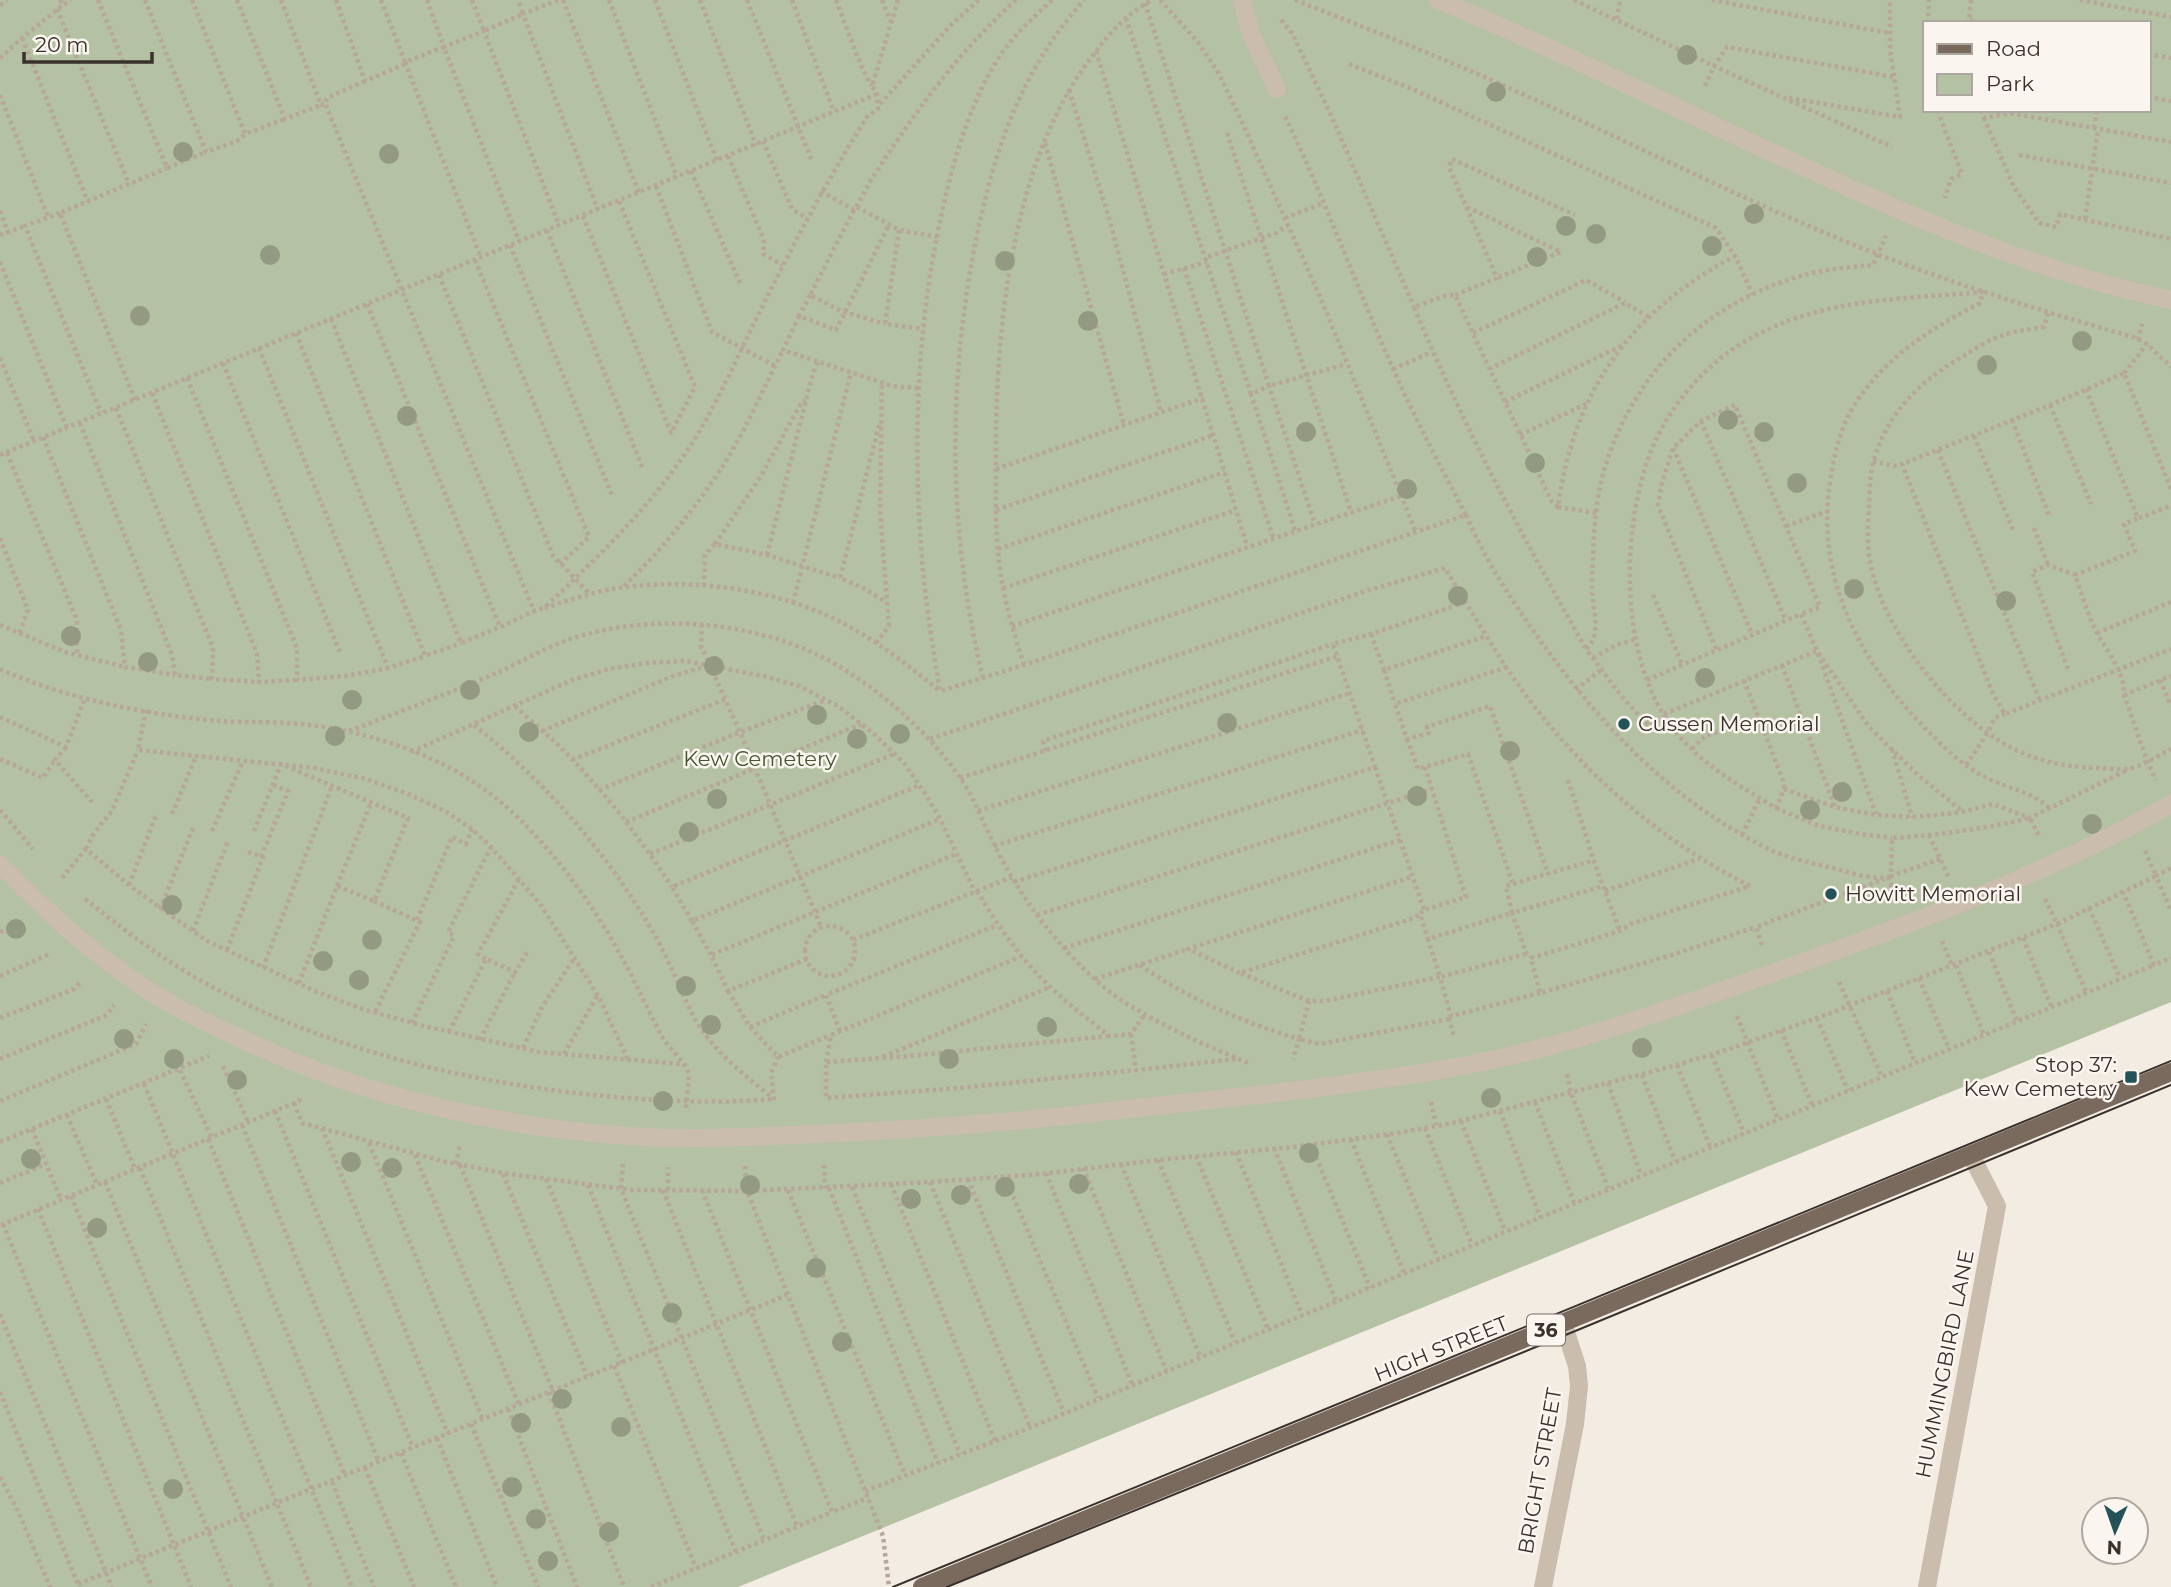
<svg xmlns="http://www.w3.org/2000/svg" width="2171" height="1587" font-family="Montserrat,sans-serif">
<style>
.green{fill:#b5c1a3;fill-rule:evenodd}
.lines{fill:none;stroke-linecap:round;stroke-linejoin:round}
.path{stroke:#b6a798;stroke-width:4.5;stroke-dasharray:3.5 3.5;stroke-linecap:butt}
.lane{stroke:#cabdae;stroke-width:18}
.street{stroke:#cabdae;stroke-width:18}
.primary{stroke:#7a6a5e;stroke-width:18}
.tram{stroke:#39312c;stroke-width:2}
.tree{fill:#939a81}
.poi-dot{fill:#245259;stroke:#faf5ef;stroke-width:2.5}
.labels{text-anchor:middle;stroke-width:5;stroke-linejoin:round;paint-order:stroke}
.shield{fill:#faf5ef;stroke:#736c66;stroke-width:2}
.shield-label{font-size:19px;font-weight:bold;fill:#39312c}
.poi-label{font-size:21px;fill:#39312c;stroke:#faf5ef;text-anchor:start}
.park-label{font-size:21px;fill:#465631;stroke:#faf5ef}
.street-label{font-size:21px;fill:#39312c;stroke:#faf5ef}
</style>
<rect width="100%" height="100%" fill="#f2ece2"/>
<path class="green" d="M0,0H2171V1002L738,1587H0ZM1924,23H2148V110H1924Z"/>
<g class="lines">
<path class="path" d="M60,0L63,5L71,0
M98,0L167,168L206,152
M145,0L206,152L237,141L245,134
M192,0L245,134L285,119
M237,0L285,119L321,105
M281,0L321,105L324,104
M336,0L365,81L405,64
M381,0L405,62L444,47L519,241
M427,0L444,47L484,31L559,225
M472,0L484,31L523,14L518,0
M558,0L523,14L598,210
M563,0L639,193
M609,0L677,177
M655,0L717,161
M700,0L756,145
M747,0L812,161
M792,0L834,112
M836,0L860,63L871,86
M882,0L891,22
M898,0L872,86L877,94L878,109L867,117C827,180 793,245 760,311C735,361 713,415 680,461C640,517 594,561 544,608C570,600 598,590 626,587C692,579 763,588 824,614C867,633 904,662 940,691
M1052,0C1034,17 1015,34 1001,54C970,102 954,157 942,212C915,333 912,458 924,581C928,618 934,655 940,691L1024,665L1466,515C1441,468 1416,420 1394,371C1357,287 1325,200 1285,116
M1160,0L1197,41L1218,72L1241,120L1321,299L1416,532
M1295,0C1371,30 1446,59 1520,93C1628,141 1733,195 1842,240C1937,279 2035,309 2133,337L2147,344L2171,367
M1574,0L1714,66L1727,47L1894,77
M1712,0L1889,33
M1971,0L1969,20L1983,23
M2080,0L2171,17
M1145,3L1269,386L1346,364
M0,5L7,0
M57,9L129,184
M1126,18L1205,258
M1617,19L1620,0
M1281,20L1292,33L1331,115L1414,307
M1928,23L1929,0
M22,38L88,202
M1096,51L1247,546
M2148,54L2171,58
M0,58L22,38L63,5
M405,62L481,258
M1349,64L1412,89L1716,228L1735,256
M365,81L327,98L325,103L534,611L544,608
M1705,86L1714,66L1892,147
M1069,90L1109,218L1161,412
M0,95L48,217
M2148,97L2171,101
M1789,98L1900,117L1890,49V0
M880,104L952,24L979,0
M1939,110L1941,120L1962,174L1951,179L1945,198
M1982,110L1984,118L2010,113L2171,142
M1984,118L2014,187L2039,223L2056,227L2060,214L2171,239
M2094,128L2097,110
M1227,133L1351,512
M763,141L792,209L807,218
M1045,143L1124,425
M2019,155L2171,183
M728,156L764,240L763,254L783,265
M691,171L740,283
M656,186L712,332L775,366
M821,191L854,210C861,200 866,188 873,177C914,113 959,51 1016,0
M857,207L899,230L937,237
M1467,207L1561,252L1497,278
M854,210L810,295L841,311L885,324
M0,211L8,232
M60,213L25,226L101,413
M583,216L671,433L695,387L619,201
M1285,218L1324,203
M2085,219L2098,129
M547,230L643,469
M899,230L885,324L923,329
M0,235L25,226
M510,245L612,495
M475,260L589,537L560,564
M0,262L67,428
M1184,268L1273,537
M1164,274L1207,262
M439,275L553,556L590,594
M810,295L799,316L836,330L889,225
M1455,295L1497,278L1449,167L1452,159L1575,215
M367,304L500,627L534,611
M2048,313L2044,327C2031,329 2019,330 2007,334C1992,338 1978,347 1965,355C1923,379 1887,412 1874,460C1869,475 1870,492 1869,508C1868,523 1867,540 1869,555C1879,627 1950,717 2014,749C2040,762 2067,767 2096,768C2106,768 2118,770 2128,769C2139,767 2160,755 2171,749
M799,316L783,350L892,386L918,388
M331,319L461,643L500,627
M296,333L425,656L461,643
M1473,333L1586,280L1625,302
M2138,340L2142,324
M259,348L388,668L425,656
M0,358L34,441
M223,363L341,655
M1393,369L1432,352
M1489,369L1625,303L1648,317
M2124,373L2147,344
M187,378L297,648V680L346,676L388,668
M2086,389L2138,518L2124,524L2135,551L2075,575C2082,594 2088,616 2097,633C2108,653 2125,672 2124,695C2135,724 2142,752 2156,780
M152,393L257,654L259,682L297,680
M1251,394L1205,258L1276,233L1288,225
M135,400L60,213L167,168
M1505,402L1621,346
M2050,405L2091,504
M116,408L213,648L212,679L259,682
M2012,420L2050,518
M1701,421L1786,621
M80,423L172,655L175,675L212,679
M879,425L840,578L865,589L886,602
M1520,435L1586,404
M1974,436L2014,532
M43,437L121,630L125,667L175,675
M1673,448L1752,634
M1938,450L2040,701
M7,453L77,620V655
M0,455L877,94
M1873,461L1894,466L1902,464
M996,469L1203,398
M2171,489L2124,373L2050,405L1902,464L1993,694L2005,714L2171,649
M1558,507L1552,502L1455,295L1444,296L1414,307C1463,425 1523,538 1586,649
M996,510L1214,435
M1596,513L1558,507C1574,390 1631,311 1735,256L1753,295
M1466,515C1486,562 1515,606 1545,647C1603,727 1674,802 1763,846C1783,857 1807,862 1829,867C1845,871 1877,882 1891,876
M2139,518L2171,506
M1786,526L1828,511
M2034,528L2048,565
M1295,530L1251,394L1269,386L1315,524
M0,538L28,610L19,634
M715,544L761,476L800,405L805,400
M998,549L1225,472
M767,555L811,380L818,361
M624,586C663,549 697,506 726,461C748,425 764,387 783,350
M704,586L705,555L715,544L767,555L840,578
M1003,588L1236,510
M1653,595L1682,664
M793,603L851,372
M702,624L701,646L740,732L821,927
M0,625L65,652L125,667
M1012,626L1401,496
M2097,633L2171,602
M1371,634L1384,670L1486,636
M876,643L889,626L880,512L882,383
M1716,649L1658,505L1662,483L1673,448L1701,421L1735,405L1820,607L1801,614
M1593,658L1616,645L1636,639
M1024,665C1012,628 1001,590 998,551C995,521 996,491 996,461C995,331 1011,159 1094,54C1110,32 1128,13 1152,0
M1782,665L1835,807
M1507,667L1395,704L1407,739L1429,733L1427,727L1490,706L1548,874
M0,669C67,699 148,715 220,721C250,723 281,721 310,725C367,732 430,752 478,785C534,822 591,899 622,958C637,984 648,1012 663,1038C669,1049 684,1060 688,1072C690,1080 686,1100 686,1109
M2068,669L2032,572L2048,565L2075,575
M1384,670L1395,704
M983,678C949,538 947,391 974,250C992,157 1019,72 1084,0
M1647,680L1801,614L1817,651L1869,727L1919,776L1962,811
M1744,680L1784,783V789
M2160,680L2171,706
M1576,690L1602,669
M2124,695L2171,676
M515,706C531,721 548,735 563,750C604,791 640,838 672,887
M146,710L138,750L314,768L366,779L408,794L445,811L472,829L491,847L541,905L600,999L628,1060
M1664,714L1817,651L1876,814
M0,717L66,747L85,698
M1666,717L1649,726L1622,697L1586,649C1590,645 1593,642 1594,636C1598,623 1593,607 1592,593C1592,583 1592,572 1593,561C1594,528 1596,493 1607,461C1638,367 1708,302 1804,275C1826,269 1850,267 1873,265L1886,236
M474,725C548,784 609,855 656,937C671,964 681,993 695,1019C713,1051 745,1076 773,1098
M349,731C399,712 450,693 499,672C525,660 551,644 580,636C656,614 746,621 818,655C870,680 931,733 963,782C976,802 984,825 995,846C1013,882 1036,917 1063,947C1082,968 1105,991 1129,1005C1167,1028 1208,1047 1249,1063
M542,731L673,676L710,665
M930,739L1366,591L1445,568C1475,617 1504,669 1541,715C1600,788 1666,843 1750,886L1631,924L1620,931L1531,958L1540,993L1672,955L1756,927
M1407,739L1418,769L1468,754L1513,884
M66,747L55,760L92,802
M1692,749L1705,736L1759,718
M1892,749L1912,817
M1046,751L1043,741L1333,644
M411,752L572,680L609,669L647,663L686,661L763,676L799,686L838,706L874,734L905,764L928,798L940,819L975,892
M0,759L43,778L55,760
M572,760L726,699
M1966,765L1987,734L1995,718L2005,714
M1375,767L1424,910
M1425,767L1466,897L1424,910L1420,914L1428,939
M960,778L1338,656
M1568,780L1596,867L1620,931
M599,790L740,732L826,700
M1776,808L1819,826L1861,834L1892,838
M2049,808C2032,791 2005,788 1983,776C1968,768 1953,756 1941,744C1866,673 1812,582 1831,476C1835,450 1842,423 1857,401C1888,355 1932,328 1980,303L1983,292C1905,299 1822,298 1751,338C1707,362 1670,404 1651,451C1620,531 1619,662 1675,731C1702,765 1740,786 1776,808L1784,789L1835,807L1876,815L1912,817L1936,815L1962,812L1993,804L2030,818L2129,769
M0,810L33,849
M978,811L1350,693
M172,814L196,756
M626,822L861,724
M212,831L243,761
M254,831L281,764L408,818L374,901L337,886L299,983
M1742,835L1760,798
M1929,835L1949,878
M994,846L1363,730
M86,849L94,833L112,811L138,750
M2145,851L2156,876L2123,892L2154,965L2171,958
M650,854L894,754
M261,857L288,791L273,785
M1940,859L1891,876L1892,838C1940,835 1984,829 2030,818L2040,838
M2171,868L2156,876L2171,911
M1888,877L1895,896
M62,878L86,849L134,889L207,941L317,992L365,1010L424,1026L539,1052L681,1064
M1014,882L1375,767L1333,644L1371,634L1466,602
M129,885L157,813
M337,886L371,803
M977,891C999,928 1025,965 1058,994C1074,1009 1092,1022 1109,1036L1131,1034L1145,1014
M1605,891L1699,859
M85,899C124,930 163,960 207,984C327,1050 469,1083 604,1096C660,1101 717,1104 774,1099
M2045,899L2057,924L2123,892
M374,901L420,922L375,1012
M2089,908L2120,978
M160,909L194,826
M1037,915L1432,789
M417,920L452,837L466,844L472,829
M692,921L672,887L920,785
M805 951a25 25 0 1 1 50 0a25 25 0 1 1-50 0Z
M193,931L228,841
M0,932L19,925
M2023,938L2051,1006
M853,940L1012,877
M1942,941L1952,966
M1762,945L1756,927L1884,879
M1064,948L1400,840
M227,950L263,857L248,852
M1989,952L2017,1021
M1526,954L1440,977L1428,939L1512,913L1506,886L1594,860
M711,955L692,921L940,819
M1527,955L1512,913L1603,886
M486,959L478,954L519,879
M807,959L728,991L711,955L956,854
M1140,965C1187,998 1244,1023 1299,1039L1293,1059
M1956,965L1984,1035
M263,968L332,786
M1240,973L1188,949L1412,877
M0,976L50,954
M1919,978L1949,1049
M1095,979L1188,949
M1839,982L1882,1077
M728,991L750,1027L778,1057L831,1035
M1887,991L1915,1063
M1309,1001L1240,973L1414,918L1420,914
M1737,1016L1778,1119
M0,1018L74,989L82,981
M1449,1018L1454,1037
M1817,1018L1848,1091
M1449,1019L1320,1044L1299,1039L1309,1001H1325L1440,977L1451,1016L1540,993
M412,1023L454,936L448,932L491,847
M750,1027L826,995
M1781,1030L1812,1105
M840,1031L826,995L997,925
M449,1032L486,959L515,972L528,951
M1131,1034L1136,1070L1236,1059
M1109,1036L909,1056L826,1062V1098L960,1088L1136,1070
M480,1040L515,972
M523,1048L541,1009L575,957
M564,1054L597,996
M1712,1055L1744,1133
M883,1057L1050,987
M0,1059L107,1015L114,1005
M826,1062L831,1035L1022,956
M1677,1065L1710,1146
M223,1066L248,1122
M180,1070L212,1138
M1567,1074L1571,1093L1608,1188
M1642,1075L1675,1161
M1608,1083L1641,1175
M144,1084L352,1587
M106,1099L135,1169
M774,1100L771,1073L778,1057
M0,1101L136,1044L146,1024
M1431,1102L1436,1125
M1535,1102L1574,1202
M294,1103L302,1123L442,1161L509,1174L632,1190L747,1191L930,1182L1041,1174L1158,1160L1293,1147L1391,1134L1448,1124L1677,1065L1726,1050L1828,1014L2057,924L2086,992
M275,1111L413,1448
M1500,1111L1540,1217
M67,1115L97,1185
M1461,1121L1505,1231
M242,1125L379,1462
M322,1128L448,1434
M1425,1128L1472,1245
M32,1129L61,1200
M1387,1134L1438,1259
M208,1139L345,1476
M1351,1139L1404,1273
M0,1142L209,1056
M369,1143L483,1420
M1311,1144L1370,1288
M1274,1148L1336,1301
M1236,1152L1302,1315
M415,1155L519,1405
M1196,1156L1268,1329
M1158,1160L1235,1342
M456,1164L460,1144
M623,1164L621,1189L764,1540
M1121,1164L1200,1356
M460,1165L553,1391
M824,1165L825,1188
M745,1166L747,1191L883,1536L889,1587
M140,1168L311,1587
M1083,1168L1166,1370
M1046,1173L1132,1384
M503,1174L587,1376
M1005,1177L1098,1398
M546,1179L622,1363
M968,1179L1064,1413
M105,1182L272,1587
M930,1182L1030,1427
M0,1183L46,1164
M891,1184L995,1441
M588,1185L736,1552
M852,1187L960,1454
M829,1188L938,1463
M663,1190L797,1526
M668,1190V1167
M702,1190L832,1512L868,1498
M788,1190L905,1475
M71,1196L231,1587
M38,1209L191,1587
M3,1224L152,1587
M1,1225L299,1101L301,1097
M0,1314L112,1587
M614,1366L696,1568
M0,1392L79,1587
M549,1392L624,1587
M508,1409L577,1587
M471,1424L538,1587
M437,1438L497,1587
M401,1453L456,1587
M365,1468L414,1587
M0,1477L19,1513L50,1587
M332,1482L374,1587
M865,1491L1024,1430L2154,965
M78,1584L787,1295
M651,1587L832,1512"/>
<path class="lane" d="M1242,0L1251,35L1277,89
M1438,0C1593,64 1742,142 1895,208C1984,247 2076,280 2171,300
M0,864C48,914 100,961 159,997C181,1011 207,1023 231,1034C297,1066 365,1090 437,1107C516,1126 608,1138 689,1138C731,1138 773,1136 815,1134C892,1131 969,1125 1046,1118C1122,1110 1199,1101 1275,1093C1348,1084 1421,1075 1492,1060C1589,1039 1685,1004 1778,971C1912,924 2047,874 2171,804
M1927,1587L1997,1206L1971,1155"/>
<path class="street" d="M1543,1587L1575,1424L1579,1386L1577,1366L1563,1323"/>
<path class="primary" d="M922,1587L2171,1072"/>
<path class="tram" d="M893,1587L2171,1061
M947,1587L1568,1334L2171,1085"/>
</g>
<g class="tree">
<circle cx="1687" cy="55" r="10"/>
<circle cx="1496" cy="92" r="10"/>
<circle cx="183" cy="152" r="10"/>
<circle cx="389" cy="154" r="10"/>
<circle cx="1754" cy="214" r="10"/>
<circle cx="1566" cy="226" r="10"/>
<circle cx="1596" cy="234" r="10"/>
<circle cx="1712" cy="246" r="10"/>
<circle cx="270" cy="255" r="10"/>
<circle cx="1537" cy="257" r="10"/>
<circle cx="1005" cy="261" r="10"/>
<circle cx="140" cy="316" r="10"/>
<circle cx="1088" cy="321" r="10"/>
<circle cx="2082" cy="341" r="10"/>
<circle cx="1987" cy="365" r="10"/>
<circle cx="407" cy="416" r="10"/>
<circle cx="1728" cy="420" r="10"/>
<circle cx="1306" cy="432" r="10"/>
<circle cx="1764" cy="432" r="10"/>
<circle cx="1535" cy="463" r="10"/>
<circle cx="1797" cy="483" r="10"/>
<circle cx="1407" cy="489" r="10"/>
<circle cx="1854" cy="589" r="10"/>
<circle cx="1458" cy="596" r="10"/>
<circle cx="2006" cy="601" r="10"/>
<circle cx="71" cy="636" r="10"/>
<circle cx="148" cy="662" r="10"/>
<circle cx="714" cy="666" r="10"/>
<circle cx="1705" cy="678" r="10"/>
<circle cx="470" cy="690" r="10"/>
<circle cx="352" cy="700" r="10"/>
<circle cx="817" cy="715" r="10"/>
<circle cx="1227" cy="723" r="10"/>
<circle cx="529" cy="732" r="10"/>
<circle cx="900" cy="734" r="10"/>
<circle cx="335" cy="736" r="10"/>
<circle cx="857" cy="739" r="10"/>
<circle cx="1510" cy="751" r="10"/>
<circle cx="1842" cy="792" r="10"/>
<circle cx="1417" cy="796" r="10"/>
<circle cx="717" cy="799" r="10"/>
<circle cx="1810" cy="810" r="10"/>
<circle cx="2092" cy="824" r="10"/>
<circle cx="689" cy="832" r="10"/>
<circle cx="172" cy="905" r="10"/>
<circle cx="16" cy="929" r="10"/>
<circle cx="372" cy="940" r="10"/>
<circle cx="323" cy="961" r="10"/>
<circle cx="359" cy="980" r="10"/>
<circle cx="686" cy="986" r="10"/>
<circle cx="711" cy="1025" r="10"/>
<circle cx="1047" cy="1027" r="10"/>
<circle cx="124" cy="1039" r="10"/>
<circle cx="1642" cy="1048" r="10"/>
<circle cx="174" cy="1059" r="10"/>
<circle cx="949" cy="1059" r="10"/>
<circle cx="237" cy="1080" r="10"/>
<circle cx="1491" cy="1098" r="10"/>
<circle cx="663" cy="1101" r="10"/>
<circle cx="1309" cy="1153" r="10"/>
<circle cx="31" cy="1159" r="10"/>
<circle cx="351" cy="1162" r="10"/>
<circle cx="392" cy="1168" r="10"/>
<circle cx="1079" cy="1184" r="10"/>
<circle cx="750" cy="1185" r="10"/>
<circle cx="1005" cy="1187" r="10"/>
<circle cx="961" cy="1195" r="10"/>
<circle cx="911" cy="1199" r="10"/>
<circle cx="97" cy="1228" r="10"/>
<circle cx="816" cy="1268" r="10"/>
<circle cx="672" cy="1313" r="10"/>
<circle cx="842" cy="1342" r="10"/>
<circle cx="562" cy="1399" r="10"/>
<circle cx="521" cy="1423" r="10"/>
<circle cx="621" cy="1427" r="10"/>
<circle cx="512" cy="1487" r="10"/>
<circle cx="173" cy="1489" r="10"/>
<circle cx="536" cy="1519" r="10"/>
<circle cx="609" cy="1532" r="10"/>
<circle cx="548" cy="1561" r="10"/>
</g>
<g class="poi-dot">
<circle cx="1624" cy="724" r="7"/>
<circle cx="1831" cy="894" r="7"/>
<rect x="2124" y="1070" width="14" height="14" rx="3.5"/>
</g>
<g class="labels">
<rect class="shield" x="1527" y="1314.5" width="38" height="31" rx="5"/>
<g class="shield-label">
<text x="1546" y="1337">36</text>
</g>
<g class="poi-label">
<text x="1638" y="731">Cussen Memorial</text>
<text x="1845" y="901">Howitt Memorial</text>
<text x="2117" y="1072" text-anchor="end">Stop 37:<tspan x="2117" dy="24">Kew Cemetery</tspan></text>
</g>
<g class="park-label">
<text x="760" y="766">Kew Cemetery</text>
</g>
<g class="street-label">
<text transform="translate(1441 1349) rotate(-22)" y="7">HIGH STREET</text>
<text transform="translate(1945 1364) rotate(-79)" y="7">HUMMINGBIRD LANE</text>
<text transform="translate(1540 1471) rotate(-80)" y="7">BRIGHT STREET</text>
</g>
</g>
<rect x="1923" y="21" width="228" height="91" fill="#faf5ef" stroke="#ada7a1" stroke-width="2"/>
<rect x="1937" y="44" width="35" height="10" fill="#7a6a5e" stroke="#ada7a1" stroke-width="2"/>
<text x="1986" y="56" font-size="21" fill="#39312c">Road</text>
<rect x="1937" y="74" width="35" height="21" fill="#b5c1a3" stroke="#ada7a1" stroke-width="2"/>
<text x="1986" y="91" font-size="21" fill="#39312c">Park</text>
<g transform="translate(2115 1531) rotate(182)"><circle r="33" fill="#faf5ef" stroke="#ada7a1" stroke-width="2"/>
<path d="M0-5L12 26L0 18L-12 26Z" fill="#245259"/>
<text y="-10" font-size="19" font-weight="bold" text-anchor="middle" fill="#39312c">N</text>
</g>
<path d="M24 52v10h128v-10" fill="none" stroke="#39312c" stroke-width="3.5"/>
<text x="35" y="52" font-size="21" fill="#39312c" stroke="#faf5ef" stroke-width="5" paint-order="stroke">20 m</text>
</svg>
